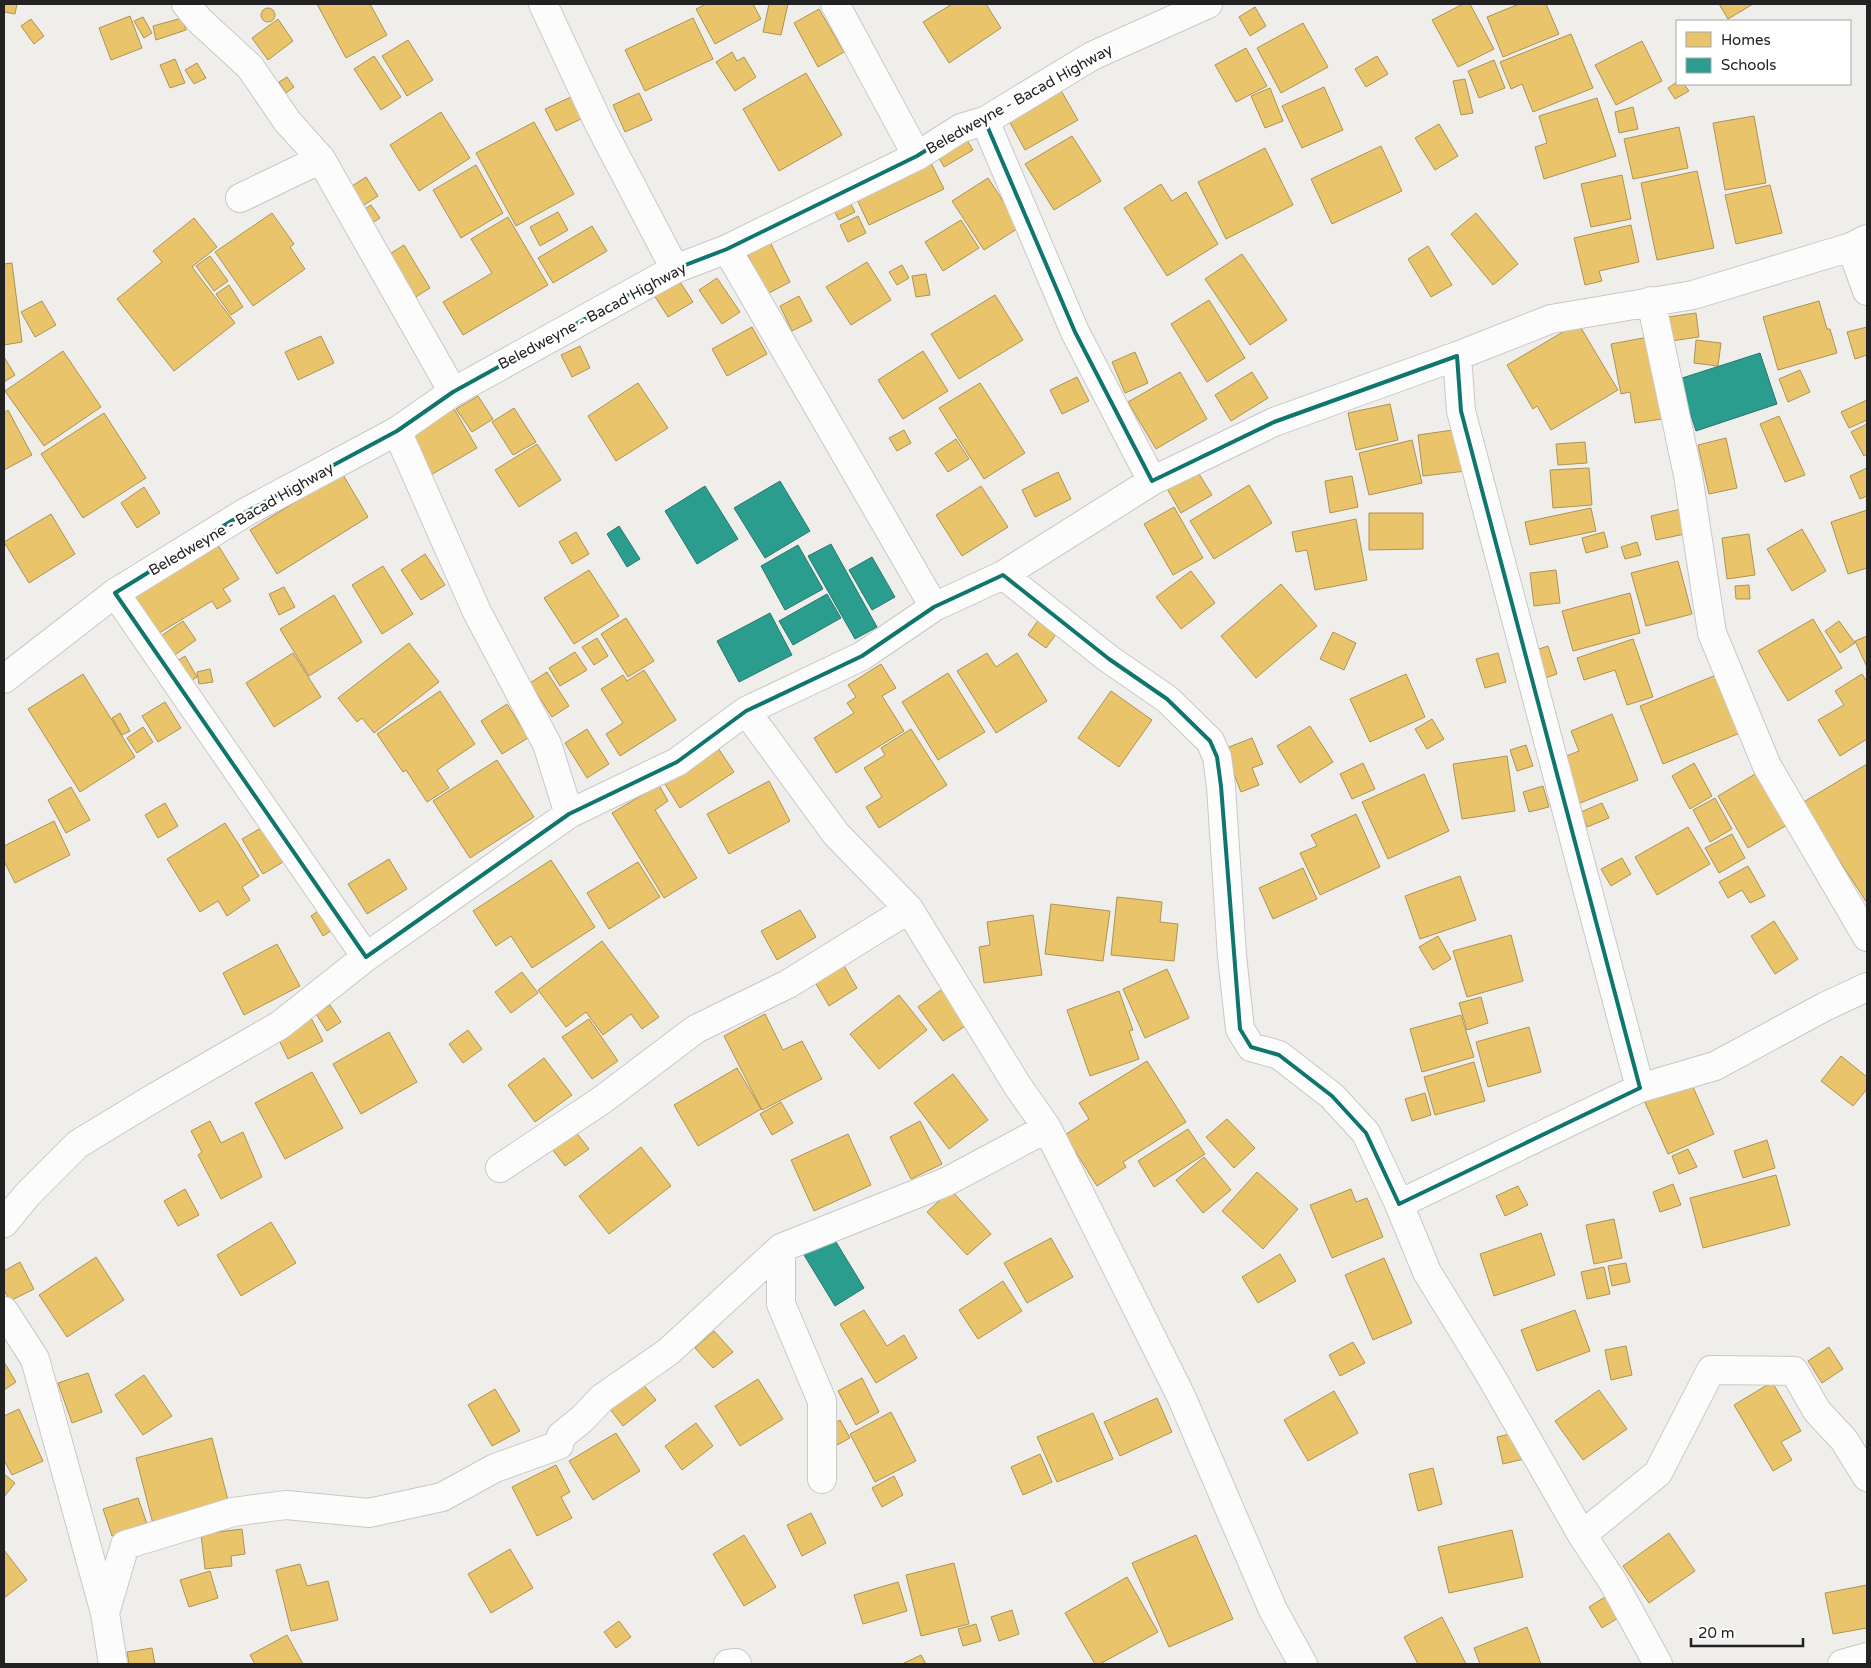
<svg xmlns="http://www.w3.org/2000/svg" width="1871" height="1668" font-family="'Varela Round',sans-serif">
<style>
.homes{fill:#e9c46a;stroke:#ad9354}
.schools{fill:#2a9d8f;stroke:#28786e}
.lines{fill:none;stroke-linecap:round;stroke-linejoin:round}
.minor-casing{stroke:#c9c8c7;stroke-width:30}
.tertiary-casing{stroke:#c9c8c7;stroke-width:30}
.minor{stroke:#fdfcfc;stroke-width:28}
.tertiary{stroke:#fdfcfc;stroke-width:28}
.marked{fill:none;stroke:#0f766e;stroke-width:4;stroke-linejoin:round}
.labels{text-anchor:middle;stroke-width:5;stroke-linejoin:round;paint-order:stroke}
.street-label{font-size:15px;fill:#222;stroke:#fff}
</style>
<rect width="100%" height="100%" fill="#f0eeeb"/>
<path class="homes" d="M4,4H17L15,14L4,12Z
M317,4H370L387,35L346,58Z
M706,4H753L761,19L715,44L696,9Z
M769,4H788L781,35L763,32Z
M952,4H986L1001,28L949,63L923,22Z
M1463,4H1470L1494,49L1458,67L1432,20Z
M1519,4H1546L1559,34L1503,57L1487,17Z
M1719,4H1753L1728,19Z
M1255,7L1266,26L1250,36L1239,17Z
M261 15a7 7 0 1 1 14 0a7 7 0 1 1-14 0Z
M819,9L844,52L818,67L794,23Z
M130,16L142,48L111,60L99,28Z
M143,17L152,33L144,38L134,21Z
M182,18L186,30L156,40L153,26Z
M693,18L713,59L645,91L625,50Z
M31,19L44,36L34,44L21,26Z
M278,19L293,41L268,60L252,38Z
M1303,23L1328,67L1281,93L1257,48Z
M1571,34L1593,88L1533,112L1522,84L1511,89L1500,62Z
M408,40L433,80L407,96L382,56Z
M1642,41L1662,81L1616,105L1595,65Z
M1246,48L1267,86L1236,102L1215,65Z
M732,52L737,61L744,57L756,77L735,91L716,62Z
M374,56L401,97L381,110L354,69Z
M1377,56L1388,74L1366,87L1355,69Z
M175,59L185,83L170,88L160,65Z
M1494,60L1505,88L1479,98L1468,71Z
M197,63L206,78L194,84L185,70Z
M806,73L842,135L779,171L743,109Z
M287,77L294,87L286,93L279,82Z
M1465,79L1473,113L1461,115L1453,81Z
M1055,80L1078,120L1025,150L1003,110Z
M1677,82V84H1684L1689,91L1675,99L1668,88Z
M1324,87L1343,130L1302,148L1282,106Z
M1270,88L1283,121L1265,128L1251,96Z
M639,93L652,120L625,132L613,105Z
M571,97L581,119L556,131L545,109Z
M1597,98L1616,156L1544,179L1535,147L1547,143L1539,116Z
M1633,107L1638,129L1619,133L1615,112Z
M441,112L470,158L419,191L390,145Z
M1754,116L1766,183L1725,190L1713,123Z
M534,122L574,194L516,226L476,153Z
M1439,124L1458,156L1435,170L1415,138Z
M1679,127L1688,168L1633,179L1624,139Z
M961,130L973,150L944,167L932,146Z
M1072,136L1101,181L1054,210L1025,164Z
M1381,146L1402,191L1332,224L1311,179Z
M1265,148L1293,205L1226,239L1198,182Z
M927,155L944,189L869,225L853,191Z
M476,165L503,213L461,238L433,190Z
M1697,171L1714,248L1657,260L1641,183Z
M1622,175L1631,219L1591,227L1581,184Z
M366,177L378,196L361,207L349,188Z
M988,178L1020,227L984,250L952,201Z
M1161,184L1172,201L1186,192L1218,244L1167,276L1124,208Z
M1770,185L1782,233L1736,244L1725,195Z
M846,195L855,212L839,220L830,203Z
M371,205L380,218L369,225L360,212Z
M558,212L568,230L540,246L530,227Z
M272,213L294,244L290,247L305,269L253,306L215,252Z
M1476,213L1518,264L1493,285L1451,234Z
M858,216L866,233L848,242L840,225Z
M508,217L548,285L463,335L443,302L492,273L471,239Z
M194,218L217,247L192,267L235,323L174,371L117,299L162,262L153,251Z
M961,220L979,248L943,271L925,242Z
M1631,225L1639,262L1599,271L1602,281L1585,285L1574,238Z
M592,226L607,251L553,283L538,258Z
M769,240L790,282L767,294L746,251Z
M404,245L430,288L411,300L385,257Z
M1428,246L1452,285L1431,297L1408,259Z
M1242,254L1287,320L1250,345L1205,279Z
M210,256L228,281L214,291L196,266Z
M867,262L891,300L851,325L826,287Z
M12,263L22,342L4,345V264Z
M669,265L693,302L668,317L645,281Z
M902,265L909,278L897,285L889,272Z
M926,274L930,295L916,297L912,276Z
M717,278L740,312L722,324L699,290Z
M229,285L243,307L231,315L216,294Z
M995,295L1023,340L959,379L931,334Z
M799,296L812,321L792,331L780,306Z
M1209,300L1245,358L1207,382L1171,324Z
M42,301L56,325L35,337L21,312Z
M1819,301L1827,329H1830L1837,353L1778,370L1763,317Z
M1696,313L1699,337L1671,341L1668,317Z
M1578,323L1618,390L1551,430L1537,406L1533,409L1507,365Z
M752,327L767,354L727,376L712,349Z
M1867,327V355L1855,359L1847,332Z
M321,336L334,363L298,380L285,352Z
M1654,336L1669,418L1635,423L1630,392L1621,394L1611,344Z
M1696,340L1721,343L1718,366L1694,363Z
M580,346L590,368L572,377L561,355Z
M63,351L101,407L44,446L5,391Z
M923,351L948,391L903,419L878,380Z
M1135,352L1148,383L1125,393L1112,362Z
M4,357L15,375L4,382Z
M1800,370L1810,392L1788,402L1779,379Z
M1180,372L1207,419L1156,449L1128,402Z
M1252,372L1268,398L1231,421L1215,395Z
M1077,377L1089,401L1062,414L1050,390Z
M638,383L668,428L616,461L588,416Z
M980,383L1025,453L984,479L939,408Z
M478,396L493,419L472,432L456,409Z
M1867,400V420L1849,428L1841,412Z
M1390,404L1398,440L1356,450L1348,413Z
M453,407L477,448L424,479L400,438Z
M514,408L536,442L513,455L492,422Z
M8,410L32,455L4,470V413Z
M104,413L146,478L83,518L41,454Z
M1779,416L1805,475L1785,482L1760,424Z
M1867,424V454L1864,456L1851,432Z
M1460,429L1466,471L1423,476L1418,435Z
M904,430L911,443L897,451L889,438Z
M1726,438L1737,488L1709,494L1698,445Z
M956,439L969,459L948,472L935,453Z
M1412,440L1422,483L1369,495L1359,453Z
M1585,442L1587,463L1558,465L1556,444Z
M537,444L561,480L519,507L495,470Z
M1589,468L1592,505L1553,508L1550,470Z
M1867,468V496L1860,499L1850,476Z
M1196,469L1212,495L1181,513L1166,487Z
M1058,472L1071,499L1035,517L1022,490Z
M342,473L368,517L277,574L250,530Z
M1352,476L1358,507L1330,513L1325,481Z
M1249,485L1272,523L1214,559L1190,521Z
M981,486L1008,527L962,556L936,515Z
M144,487L160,513L137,528L121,503Z
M1174,507L1203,558L1173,575L1144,524Z
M1591,508L1596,531L1530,545L1525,522Z
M1685,508L1690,533L1656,540L1651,516Z
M1867,510V568L1848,574L1831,522Z
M1369,513H1423V549L1369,550Z
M51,514L75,554L29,583L4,542Z
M1356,519L1367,580L1315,590L1307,550L1296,552L1292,532Z
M1802,529L1826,571L1792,591L1767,549Z
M576,532L589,554L572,564L559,542Z
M1604,532L1608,547L1586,553L1582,538Z
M1749,534L1755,575L1727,579L1722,538Z
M213,537L239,579L223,589L231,601L217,609L212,601L156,635L128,590Z
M1637,542L1641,555L1625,559L1621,547Z
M425,554L445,585L421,600L401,570Z
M1678,561L1692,614L1646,626L1631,573Z
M383,566L413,614L382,634L352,585Z
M589,570L619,616L574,644L544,598Z
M1556,570L1560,603L1534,606L1530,573Z
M1191,571L1215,603L1181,629L1156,597Z
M1281,584L1317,626L1256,678L1221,636Z
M1749,585L1750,599H1736L1735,586Z
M284,587L295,607L279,615L269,594Z
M1630,593L1640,633L1573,651L1562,611Z
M334,595L362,642L309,676L280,629Z
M1041,616L1060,629L1046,648L1028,635Z
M626,618L654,661L628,677L601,634Z
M1813,619L1842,668L1788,701L1758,651Z
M183,621L196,640L169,659L155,640Z
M1839,621L1855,643L1840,653L1825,631Z
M1333,632L1356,643L1344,670L1320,659Z
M1867,636V667L1855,641Z
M597,638L608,656L594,665L582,647Z
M1633,639L1653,697L1627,705L1615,670L1584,680L1577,658Z
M409,643L439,682L374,733L362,718L357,722L338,698Z
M1548,646L1557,674L1539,680L1530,652Z
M575,652L587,670L560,686L549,668Z
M293,653L321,697L274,727L246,683Z
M987,653L996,667L1017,653L1047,701L996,733L957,671Z
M1498,653L1506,682L1485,688L1476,659Z
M185,656L197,677L186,684L174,663Z
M881,664L896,688L882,696L904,731L836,773L814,738L854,713L847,703L856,697L848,685Z
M210,669L213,682L199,684L197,672Z
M644,670L676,720L620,756L606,734L623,723L601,689L623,675L627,681Z
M1726,671L1750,729L1663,764L1640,706Z
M547,672L569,706L552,717L530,683Z
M948,673L985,732L938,760L902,702Z
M83,674L135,757L80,792L28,709Z
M1406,674L1425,717L1370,742L1350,699Z
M1862,674L1867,682V739L1840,756L1818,720L1844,705L1835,691Z
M440,691L475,744L437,770L449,788L427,802L406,770L403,772L377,734Z
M1111,691L1152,720L1119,767L1078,738Z
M165,702L181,728L158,742L142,716Z
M507,704L528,738L502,754L481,721Z
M120,713L130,731L122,735L112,718Z
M1612,714L1638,780L1575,805L1556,760L1579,751L1571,731Z
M1432,719L1444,739L1427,749L1415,729Z
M1310,726L1333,762L1300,783L1277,746Z
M143,727L153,742L137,753L127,738Z
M587,729L609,764L587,778L565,743Z
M911,729L947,785L879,828L866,807L882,797L864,768L885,755L881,748Z
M1252,738L1263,764L1252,768L1259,785L1241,792L1224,749Z
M1526,745L1533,766L1517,771L1510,750Z
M718,748L734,772L680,808L665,784Z
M1507,756L1515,811L1462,819L1453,764Z
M497,760L534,817L470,858L433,801Z
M1363,763L1375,789L1352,799L1340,774Z
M1694,763L1712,796L1690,809L1672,776Z
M1867,764V903L1802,803Z
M1762,770L1792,822L1748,848L1718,796Z
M1424,774L1449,831L1388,859L1362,802Z
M769,781L790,821L729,854L707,814Z
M659,785L668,801L655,810L697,878L664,898L612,813Z
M1543,786L1549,807L1529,812L1523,792Z
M71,787L90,820L66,833L48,800Z
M1715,798L1732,829L1710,842L1693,810Z
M165,803L178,826L158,838L145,815Z
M1602,803L1609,818L1587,827L1581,812Z
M1356,814L1380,867L1320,895L1300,853L1317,846L1311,835Z
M54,821L70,855L15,883L4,861V846Z
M225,823L259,876L242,887L250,900L227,916L218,901L200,912L167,859Z
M268,824L288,859L263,874L242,839Z
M1688,827L1710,864L1657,895L1635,857Z
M1732,834L1745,858L1719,873L1705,848Z
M1622,858L1631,874L1611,886L1601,869Z
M389,859L407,889L367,914L348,884Z
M551,860L595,927L532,968L511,936L496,946L473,911Z
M638,862L660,897L609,929L587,893Z
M1748,866L1765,896L1750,903L1742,890L1728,898L1719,882Z
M1303,868L1317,899L1273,919L1259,888Z
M1460,876L1476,920L1420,939L1405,896Z
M1117,897L1162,902L1160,922L1178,924L1174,961L1111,955Z
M328,904L340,925L323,936L311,916Z
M1051,904L1110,911L1103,961L1045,954Z
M800,910L816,937L777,960L761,931Z
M1033,915L1042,975L984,983L979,947L990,945L987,922Z
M1774,921L1798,959L1775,974L1751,936Z
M1511,935L1523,981L1467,997L1453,951Z
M1438,936L1451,959L1433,970L1419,947Z
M602,941L659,1017L642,1029L631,1014L603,1035L586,1012L566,1027L538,990Z
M277,944L300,986L244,1015L223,973Z
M843,964L857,988L829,1006L815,982Z
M1167,969L1189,1018L1145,1038L1123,989Z
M522,972L538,993L511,1013L495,992Z
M945,987L971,1022L943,1041L918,1007Z
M1119,991L1133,1030L1129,1031L1139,1059L1090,1076L1067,1010Z
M899,995L927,1030L879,1069L850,1034Z
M1481,997L1488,1023L1467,1030L1459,1003Z
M330,1005L341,1022L327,1031L316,1014Z
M765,1014L783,1050L802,1041L822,1079L762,1110L724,1036Z
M1461,1015L1474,1057L1422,1072L1410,1029Z
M310,1016L323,1041L288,1059L276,1034Z
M589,1019L618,1061L592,1079L562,1037Z
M1529,1027L1541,1072L1488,1087L1476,1042Z
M468,1030L482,1049L463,1063L449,1044Z
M389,1032L417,1082L361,1114L333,1064Z
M1841,1056L1867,1077V1089L1853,1106L1821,1081Z
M544,1058L572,1095L535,1122L508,1085Z
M1147,1061L1186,1122L1123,1162L1126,1167L1097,1186L1065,1135L1089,1119L1079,1103Z
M1474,1062L1485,1101L1435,1115L1424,1077Z
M737,1068L761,1109L698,1146L674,1105Z
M312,1072L343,1128L285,1159L255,1103Z
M953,1074L988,1120L949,1149L914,1103Z
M1689,1078L1714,1134L1668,1154L1643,1098Z
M1425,1093L1431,1115L1412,1121L1405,1099Z
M781,1102L793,1123L772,1135L760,1114Z
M1227,1119L1255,1148L1234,1168L1206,1137Z
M210,1121L221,1143L243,1132L262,1177L221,1199L198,1155L202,1152L191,1131Z
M920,1121L942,1164L911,1179L890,1137Z
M572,1127L589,1149L565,1166L549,1145Z
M1188,1129L1205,1154L1154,1187L1138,1161Z
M848,1134L871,1185L814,1211L791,1160Z
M1767,1140L1775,1168L1743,1178L1734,1151Z
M641,1147L671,1186L609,1234L579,1196Z
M1688,1149L1697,1167L1679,1174L1672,1156Z
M1204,1157L1231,1190L1203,1213L1176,1180Z
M1257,1172L1298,1209L1263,1249L1222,1211Z
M1776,1175L1790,1225L1703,1248L1690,1198Z
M1673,1184L1681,1205L1660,1212L1653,1192Z
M1518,1186L1528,1205L1505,1216L1496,1196Z
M185,1189L199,1215L178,1226L164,1201Z
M1351,1189L1356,1202L1367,1198L1383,1237L1332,1258L1310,1205Z
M951,1190L991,1234L967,1255L927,1212Z
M1614,1219L1622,1258L1594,1264L1586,1225Z
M271,1222L296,1263L241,1296L217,1255Z
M1541,1233L1555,1275L1494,1296L1480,1254Z
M1051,1238L1073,1277L1027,1303L1004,1263Z
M1280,1254L1296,1281L1258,1303L1242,1277Z
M96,1257L124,1300L67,1337L39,1295Z
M1384,1258L1412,1323L1373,1340L1345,1275Z
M20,1262L34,1289L10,1301L4,1290V1271Z
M1626,1263L1630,1282L1612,1286L1608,1266Z
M1604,1267L1610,1294L1587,1299L1581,1272Z
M1003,1281L1022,1311L978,1339L959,1310Z
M864,1310L887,1346L904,1335L917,1358L876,1383L840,1324Z
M1575,1310L1590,1351L1537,1371L1521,1330Z
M714,1331L733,1352L713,1368L695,1348Z
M1353,1342L1365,1363L1340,1376L1329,1355Z
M1626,1346L1632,1375L1611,1380L1605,1350Z
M1829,1347L1843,1369L1822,1383L1808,1361Z
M4,1362L16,1382L4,1390Z
M88,1373L102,1412L72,1423L58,1383Z
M144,1375L172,1416L143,1435L115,1395Z
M638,1378L656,1400L623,1426L606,1404Z
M862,1378L879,1412L856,1425L838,1391Z
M758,1379L783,1419L740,1446L715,1406Z
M1772,1382L1801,1431L1781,1442L1792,1460L1773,1471L1734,1405Z
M495,1389L520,1431L492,1446L468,1405Z
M1599,1390L1627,1429L1583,1460L1555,1421Z
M1334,1391L1358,1433L1308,1461L1284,1420Z
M1157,1398L1172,1432L1120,1456L1104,1422Z
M19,1409L43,1461L12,1475L4,1460V1416Z
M891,1412L916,1461L875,1482L850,1434Z
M1093,1413L1113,1459L1057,1482L1037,1437Z
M840,1420L850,1438L837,1445L828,1427Z
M696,1423L713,1446L682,1470L665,1446Z
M1518,1432L1524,1459L1503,1464L1497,1437Z
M616,1433L640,1471L593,1500L569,1461Z
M212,1438L229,1504L153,1524L136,1458Z
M1040,1454L1052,1482L1023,1495L1011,1467Z
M556,1465L570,1492L561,1497L572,1518L537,1536L512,1487Z
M1433,1468L1442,1504L1418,1511L1409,1474Z
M4,1474L15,1483L4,1497Z
M894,1476L903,1495L882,1507L872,1488Z
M138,1498L147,1524L112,1536L103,1509Z
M811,1513L826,1543L802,1556L787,1525Z
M242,1529L245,1554L231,1556L232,1566L205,1569L201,1534Z
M1512,1530L1523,1577L1449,1593L1438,1547Z
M1669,1533L1695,1571L1649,1603L1623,1566Z
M744,1535L776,1587L744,1606L713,1554Z
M1196,1535L1233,1619L1169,1647L1132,1563Z
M510,1549L533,1588L491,1613L468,1574Z
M4,1550L27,1580L4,1598Z
M954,1563L969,1624L921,1636L906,1575Z
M300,1564L307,1586L328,1581L338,1620L291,1631L276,1570Z
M210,1571L218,1598L189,1607L180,1580Z
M1127,1577L1158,1632L1100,1664H1095L1065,1613Z
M898,1582L907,1611L863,1624L854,1595Z
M1867,1585V1628L1833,1634L1825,1593Z
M1605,1597L1618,1618L1602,1628L1589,1607Z
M1012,1610L1019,1634L999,1641L991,1617Z
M1442,1617L1466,1664H1418L1404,1637Z
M619,1621L631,1637L616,1648L604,1632Z
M976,1624L981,1641L963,1646L958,1629Z
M1527,1627L1541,1664H1480L1474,1648Z
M287,1635L303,1664H255L250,1655Z
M152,1648L155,1664H129L127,1652Z
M921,1655L926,1664H902Z"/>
<path class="schools" d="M1760,353L1777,404L1696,431L1679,379Z
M780,481L810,531L765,558L734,508Z
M705,486L738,539L697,564L665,511Z
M619,526L640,559L627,567L607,534Z
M831,544L877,627L855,639L808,556Z
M798,545L823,589L785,610L761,566Z
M872,557L895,597L872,610L849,570Z
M827,594L841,618L793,645L779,621Z
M770,613L792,655L739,682L717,641Z
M833,1237L864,1288L835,1306L804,1255Z"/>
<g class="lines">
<g class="minor-casing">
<path id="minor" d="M186,4L199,20L250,67L287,121L321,159L453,392
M543,4L599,124L675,269
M835,4L917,156
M985,121L1075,332L1152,481
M240,198L321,159
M1851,247L1867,291
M727,249L934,607
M1651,301L1688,475L1712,633L1767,766L1867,937
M1457,356L1461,411L1640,1088
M397,431L477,612L547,744L569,814
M1003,575L1109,659L1167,699L1210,741L1217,757L1221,786L1232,956L1240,1029L1251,1047L1279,1055L1332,1096L1366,1133L1399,1204L1427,1272L1489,1373L1582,1535L1613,1582L1658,1664
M115,593L366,957
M746,711L836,834L909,909L1017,1085L1047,1128L1181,1396L1273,1610L1303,1664
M500,1168L602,1100L696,1029L788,984L909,909
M1399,1204L1640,1088L1715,1066L1824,1007L1867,987
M4,1223L27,1195L78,1144L157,1096L280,1025L366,957L569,814L677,762L746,711L862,656L934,607L1003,575L1152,481L1274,422L1457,356L1551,319L1693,295L1851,247L1867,239
M781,1248V1304L822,1401V1479
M4,1311L35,1359L105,1613L113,1664
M1582,1535L1658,1473L1711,1370L1794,1371L1817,1411L1844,1440L1867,1477
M105,1613L125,1545L233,1512L286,1505L369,1513L442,1497L495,1468L559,1445L561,1436L582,1419L602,1398L668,1352L781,1248L946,1182L1047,1128
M728,1664L736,1663L737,1664
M1842,1664L1867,1657"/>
</g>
<g class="tertiary-casing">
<path id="tertiary" d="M4,679L115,593L246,512L397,431L453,392L675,269L727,249L917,156L961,128L985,121L1092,56L1208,4"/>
</g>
<use href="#minor" class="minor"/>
<use href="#tertiary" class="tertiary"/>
</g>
<path class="marked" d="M985,121L1075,332L1152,481L1274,422L1457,356L1461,411L1640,1088L1399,1204L1366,1133L1332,1096L1279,1055L1251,1047L1240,1029L1221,786L1217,757L1210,741L1167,699L1109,659L1003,575L934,607L862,656L746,711L677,762L569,814L366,957L115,593L246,512L397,431L453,392L675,269L727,249L917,156L961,128Z"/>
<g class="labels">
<g class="street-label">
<text transform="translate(1019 99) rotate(-29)" y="5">Beledweyne - Bacad Highway</text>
<text transform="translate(592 316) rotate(-28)" y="5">Beledweyne - Bacad Highway</text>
<text transform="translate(241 519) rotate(-30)" y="5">Beledweyne - Bacad Highway</text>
</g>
</g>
<rect width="1871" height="1668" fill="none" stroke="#222222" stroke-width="10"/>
<rect x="1676" y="20" width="175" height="65" fill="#ffffff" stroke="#a7a7a7"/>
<rect x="1686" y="32" width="25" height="15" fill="#e9c46a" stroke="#a7a7a7"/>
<text x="1721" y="45" font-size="15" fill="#222222">Homes</text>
<rect x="1686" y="58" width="25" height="15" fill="#2a9d8f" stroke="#a7a7a7"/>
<text x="1721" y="70" font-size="15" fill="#222222">Schools</text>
<path d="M1691 1638v8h112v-8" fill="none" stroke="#222222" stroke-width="2.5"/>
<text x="1698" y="1638" font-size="15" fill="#222222" stroke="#ffffff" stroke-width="4" paint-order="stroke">20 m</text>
</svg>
